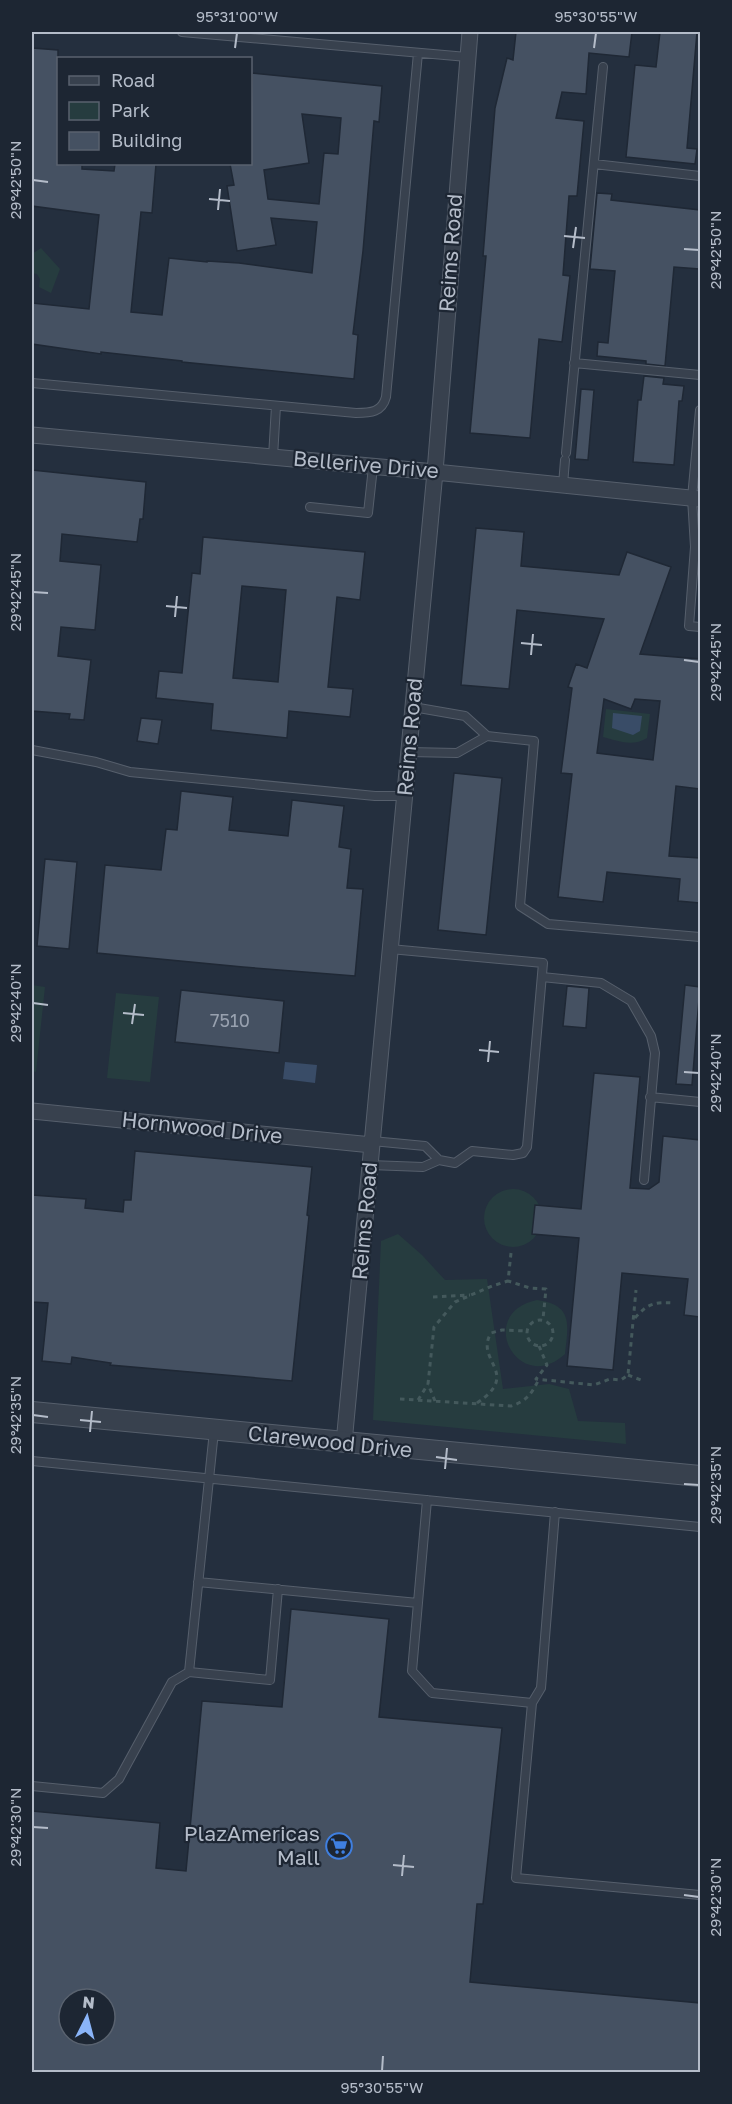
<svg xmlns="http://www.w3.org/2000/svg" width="732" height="2104" font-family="'Golos Text',sans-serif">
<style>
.green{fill:#263c3f}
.water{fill:#394c67}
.building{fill:#455162;stroke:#1f2835;stroke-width:1.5;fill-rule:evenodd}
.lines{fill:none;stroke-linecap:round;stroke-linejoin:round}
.service-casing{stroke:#565f6c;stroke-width:10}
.minor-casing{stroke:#565f6c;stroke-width:17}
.tertiary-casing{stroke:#565f6c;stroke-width:22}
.path{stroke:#44595c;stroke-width:3;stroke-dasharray:4.5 4.5;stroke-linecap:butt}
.service{stroke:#38414e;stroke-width:8}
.minor{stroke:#38414e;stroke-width:15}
.tertiary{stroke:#38414e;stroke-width:20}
.ticks{fill:none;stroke:#b4bcc9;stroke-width:2}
.labels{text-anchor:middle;stroke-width:4.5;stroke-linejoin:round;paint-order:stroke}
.number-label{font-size:18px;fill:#98a1af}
.street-label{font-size:21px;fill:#b4bcc9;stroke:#1d2633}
.poi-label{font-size:21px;fill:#b4bcc9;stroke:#1d2633;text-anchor:end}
.neatline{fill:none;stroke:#b4bcc9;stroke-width:2}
.ticks-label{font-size:15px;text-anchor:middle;fill:#b4bcc9}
</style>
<rect width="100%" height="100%" fill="#242f3e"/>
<path class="green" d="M41,248L60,269L51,293L39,287L40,279L37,274L32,273V254Z
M606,709L650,714L647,738C632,747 619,741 603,737Z
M32,985L45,987L36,1072L32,1071Z
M116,993L159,997L150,1082L107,1078Z
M484 1218a29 29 0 1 1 58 0a29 29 0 1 1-58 0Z
M398,1234L422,1255L445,1280L487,1279L503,1389L549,1384L569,1389L578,1421L625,1423L626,1444L373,1420L381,1241Z
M537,1300C574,1305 568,1325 565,1354C518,1397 474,1313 537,1300Z"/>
<path class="water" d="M613,713L642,716L640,731L633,735L612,728Z
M285,1062L317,1065L315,1083L283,1079Z"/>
<path class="building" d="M516,32H632L629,57L589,53L586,94L562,92L556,118L584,121L577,196H569L563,275L570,276L562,342L539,339L530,438L470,433L486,256H483L495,108L507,58L513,60Z
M660,32H697L687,148L697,149L695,164L626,157L635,65L656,67Z
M32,48L58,50V164L82,165V169L114,171L115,164H156L152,213L141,212L131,312L162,315L169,258L207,262V261L239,263L312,273L317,222L271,218L276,245L237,251L227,186L234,185L230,164H250L252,73L382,86L379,122L374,121L363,251L353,334L358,335L354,379L182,362V361L101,352V354L32,344V303L89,309L99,215L32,206ZM302,114L341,118L338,154L324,153L319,204L268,199L264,170L309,163Z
M597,193L612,194L611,200L700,210V269L674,267L665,366L646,364V361L597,356L598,342L608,343L615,271L590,269Z
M644,376L664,378L663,384L684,386L682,401H679L674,465L633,462L638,400H641Z
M581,389L594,390L588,460L575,459Z
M32,470L146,482L143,519H140L137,542L62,534L60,561L101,565L95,630L61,627L58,656L91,660L84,720L69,719L70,714L32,711Z
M476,528L524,532L521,566L619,575L627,552L671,567L640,654L700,659V789L676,786L669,856L700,858V903L678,901L680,879L607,872L603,902L558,897L572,774L561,773L572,688L568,687L576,664L587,668L604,619L517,610L509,689L461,685ZM604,699L631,709L635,699L660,701L653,760L597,753Z
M203,537L365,552L360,600L337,597L328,687L353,689L350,717L289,711L287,738L211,730L213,704L156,698L159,671L182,673L192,573L200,574ZM242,586L286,590L278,682L233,678Z
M141,718L162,720L158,744L137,741Z
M454,773L502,778L486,935L438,930Z
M181,791L233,797L229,830L288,836L292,800L344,806L339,847L351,849L347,888L363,889L355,976L243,967L97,953L105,865L161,870L166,829L177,830Z
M45,859L77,862L69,949L37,946Z
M685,985L700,987L692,1085L676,1084Z
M567,986L589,988L586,1028L563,1026Z
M181,990L284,1001L279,1053L175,1042Z
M594,1073L640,1077L630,1188L649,1189L659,1182L663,1136L700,1140V1317L684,1315L688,1279L622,1273L613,1370L567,1366L579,1238L532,1234L535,1205L581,1209Z
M135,1151L312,1167L307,1215L309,1216L292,1381L110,1365L111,1363L72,1357L71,1364L42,1361L48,1303L32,1302V1195L86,1199L85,1208L123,1212L124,1200H131Z
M291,1609L389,1619L379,1717L502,1728L483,1904H477L470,1982L700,2003V2073H32V1811L160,1823L156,1868L186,1871L202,1701L282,1707ZM69,1999H105V2035H69Z"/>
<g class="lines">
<g class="service-casing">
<path id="service" d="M182,32L467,57
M594,164L700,176
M574,363L700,375
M32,383L356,413C371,413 382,412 386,397L418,53
M700,410L692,498L695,547L689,626L700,627
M566,453L603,67
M273,457L276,406
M563,485L565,460
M310,507L368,513L373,467
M413,707L465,716L487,736
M32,750L96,762L130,772L375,796H405
M409,752L457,753L487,736L534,741L520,906L548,924L700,937
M542,977L601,983L631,1001L651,1036L655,1053L644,1180
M650,1097L700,1102
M372,1141L425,1146L439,1160L455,1163L472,1151L513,1155L523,1153L527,1147L543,963L390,949
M370,1165L423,1167L439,1160
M32,1461L700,1527
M427,1500L412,1671L432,1693L532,1703L516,1878L700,1895
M198,1582L418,1603
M189,1672L214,1431
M532,1703L541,1688L555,1512
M32,1786L103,1793L119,1779L172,1682L189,1672L270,1680L278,1589"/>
</g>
<g class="minor-casing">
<path id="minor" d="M32,435L435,472L700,499
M32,1111L372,1145
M344,1443L435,472L470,32"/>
</g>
<g class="tertiary-casing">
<path id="tertiary" d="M32,1412L700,1476"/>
</g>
<path class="path" d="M511,1253L508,1281L530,1288L546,1289L543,1319
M433,1297L470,1295
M635,1318C648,1303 655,1302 674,1303
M527 1333a13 13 0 1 1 26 0a13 13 0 1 1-26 0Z
M539,1346L547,1365L536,1379L594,1385L610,1379L621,1380L628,1375L636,1290
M628,1375L641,1380
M400,1399L511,1406C527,1401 532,1393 539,1379
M418,1400L428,1384
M435,1401L428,1384L434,1327L455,1302L492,1286L508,1281
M477,1403C522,1373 474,1361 491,1333L502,1330L527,1331"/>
<use href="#service" class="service"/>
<use href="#minor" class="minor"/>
<use href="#tertiary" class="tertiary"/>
</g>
<path class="ticks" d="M235,48L237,33M594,48L596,33M33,180L48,182M209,199L230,201M218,210L220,189M564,236L585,238M573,248L576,227M684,249L699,250M33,592L48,593M166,606L187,608M175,617L177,596M521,643L542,645M531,655L533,634M684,660L699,662M33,1003L48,1005M123,1013L144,1015M132,1024L135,1004M479,1050L499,1052M488,1062L490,1041M684,1072L699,1073M33,1415L48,1417M80,1420L101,1422M90,1432L92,1411M436,1457L457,1460M445,1469L447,1448M684,1484L699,1485M33,1827L48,1828M393,1865L414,1867M402,1876L404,1855M684,1895L699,1897M382,2071L383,2056"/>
<defs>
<g id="supermarket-ring" transform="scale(1.35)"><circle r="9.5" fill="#1d2633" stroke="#3f7fe0" stroke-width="1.5"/><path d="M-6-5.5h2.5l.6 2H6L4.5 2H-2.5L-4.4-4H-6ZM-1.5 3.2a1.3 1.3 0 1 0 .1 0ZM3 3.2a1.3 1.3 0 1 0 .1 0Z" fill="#3f7fe0"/></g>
</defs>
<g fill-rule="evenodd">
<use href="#supermarket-ring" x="339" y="1846"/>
</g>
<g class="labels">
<g class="number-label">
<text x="230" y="1027">7510</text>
</g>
<g class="street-label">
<text transform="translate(451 253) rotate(-86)" y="7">Reims Road</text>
<text transform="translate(366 465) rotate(5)" y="7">Bellerive Drive</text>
<text transform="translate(410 737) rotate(-85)" y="7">Reims Road</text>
<text transform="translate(202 1128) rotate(6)" y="7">Hornwood Drive</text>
<text transform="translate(365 1221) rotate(-85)" y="7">Reims Road</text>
<text transform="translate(330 1442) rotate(6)" y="7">Clarewood Drive</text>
</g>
<g class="poi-label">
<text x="320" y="1841">PlazAmericas<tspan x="320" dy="24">Mall</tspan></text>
</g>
</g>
<rect width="732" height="2104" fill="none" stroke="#1d2633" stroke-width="66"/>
<rect x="57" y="57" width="195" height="108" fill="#1d2633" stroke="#59626f" stroke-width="1.5"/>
<rect x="69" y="76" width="30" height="9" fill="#38414e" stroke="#59626f" stroke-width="1.5"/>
<text x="111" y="87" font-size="18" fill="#b4bcc9">Road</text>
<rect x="69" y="102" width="30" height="18" fill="#263c3f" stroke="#59626f" stroke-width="1.5"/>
<text x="111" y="117" font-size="18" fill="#b4bcc9">Park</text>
<rect x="69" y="132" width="30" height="18" fill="#455162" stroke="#59626f" stroke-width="1.5"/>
<text x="111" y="147" font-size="18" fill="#b4bcc9">Building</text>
<g transform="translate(87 2017) rotate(6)"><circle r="28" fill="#1d2633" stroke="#59626f" stroke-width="1.5"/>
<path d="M0-4.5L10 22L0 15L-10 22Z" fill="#8ab4f8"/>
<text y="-9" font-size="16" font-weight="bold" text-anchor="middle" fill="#b4bcc9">N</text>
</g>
<rect x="33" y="33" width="666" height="2038" class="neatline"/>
<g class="ticks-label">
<text x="237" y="22">95°31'00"W</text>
<text x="596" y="22">95°30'55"W</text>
<text transform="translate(16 180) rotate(-90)" y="5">29°42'50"N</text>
<text transform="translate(716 250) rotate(-90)" y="5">29°42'50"N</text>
<text transform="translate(16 592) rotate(-90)" y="5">29°42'45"N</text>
<text transform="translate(716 662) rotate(-90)" y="5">29°42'45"N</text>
<text transform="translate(16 1003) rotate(-90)" y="5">29°42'40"N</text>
<text transform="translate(716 1073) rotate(-90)" y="5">29°42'40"N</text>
<text transform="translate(16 1415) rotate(-90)" y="5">29°42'35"N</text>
<text transform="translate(716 1485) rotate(-90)" y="5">29°42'35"N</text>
<text transform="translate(16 1827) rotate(-90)" y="5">29°42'30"N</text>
<text transform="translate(716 1897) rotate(-90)" y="5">29°42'30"N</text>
<text x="382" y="2093">95°30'55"W</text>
</g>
</svg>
